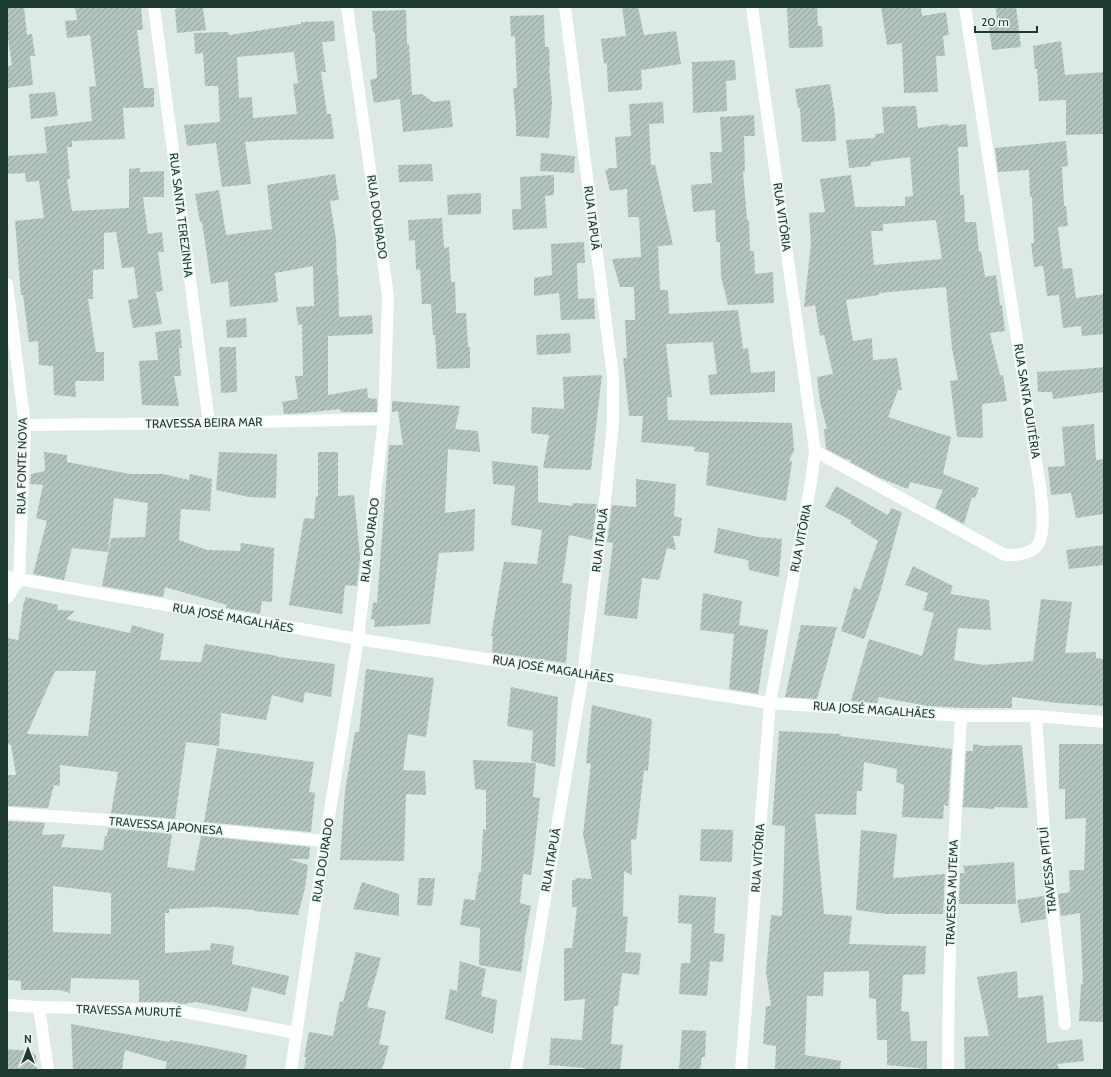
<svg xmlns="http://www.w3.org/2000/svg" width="1111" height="1077" font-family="Cabin,sans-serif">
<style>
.building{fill:url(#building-hatch);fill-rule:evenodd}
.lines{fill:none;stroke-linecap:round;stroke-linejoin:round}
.minor{stroke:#fff;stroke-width:12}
.labels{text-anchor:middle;stroke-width:3;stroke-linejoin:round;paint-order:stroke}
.street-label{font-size:12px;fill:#1e3b30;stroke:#eef7f1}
</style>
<defs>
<pattern id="building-hatch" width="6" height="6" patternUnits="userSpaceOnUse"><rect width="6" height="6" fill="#b3c5bc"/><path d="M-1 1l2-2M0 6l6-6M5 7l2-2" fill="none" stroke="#91a199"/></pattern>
</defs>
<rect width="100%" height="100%" fill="#ddeae3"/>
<path class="building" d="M7,7H24L27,35L32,34L35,56H30L33,85L7,88V66L12,65L7,32Z
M75,7H141L143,30H137L144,88H154V107L123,108L125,139L72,141V147H67L70,179H67L72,211L129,208V169L140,168V172L164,171V197H143L148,234L162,232L164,252H158L163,291L156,292L162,324L133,328L128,300L138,298L134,267L122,268L116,232L104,233V269L93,270V299H88L96,352H104V381H75L76,397L54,395L53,366L39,365L38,341L29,342L23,295H21L15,221L44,218L39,181L26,182L25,173L7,174V156L47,153L44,127L92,121L89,87L96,86L90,35L67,38L65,21L77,20Z
M185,7H203L206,30L177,33L175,9Z
M622,7H638L644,35L676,31L681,64L641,70L642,90L608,92L607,63L604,64L601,39L626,36Z
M787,7H817L818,26H822L823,47L789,48Z
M881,7H921L922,16L946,12L949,35L943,36L945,56H936L938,92L904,93L902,43L887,45Z
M996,7H1016L1021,47L992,50L989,26L997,25Z
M406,10L407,44H409L412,95L422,94L433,102L450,100L453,127L403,132L400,99L374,103L370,80L377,78L375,32H373L372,11Z
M544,15L545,47H549L550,67H549L552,102L549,138L516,136V122L513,88H517L515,36L511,37L510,16Z
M334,21L335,41L322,42L326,72H321L327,114H331L334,139L273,140L245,142L251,184L222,187L216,143L187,146L184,125L220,122L218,86H205L203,53L195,54L194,33L228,32L229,35L301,24V22ZM294,52L298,83L293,84L297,114L253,118L252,97L239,98L237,57Z
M1061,41L1065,75L1104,72V134L1066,135V100L1039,101L1037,69H1035L1033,46Z
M735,60L736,80L726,81L727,111L693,113L692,62Z
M830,84L835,115L836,141L802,142L800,107L798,108L795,89Z
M55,92L58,116L31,119L29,94Z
M663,102L664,123L649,124L651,165H655L673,245L658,246L660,290H668L669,314L738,310L743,349L748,348L751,373L775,371V392L710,395L708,375L717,374L713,342L666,344L672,397H667L668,420L792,423L794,451L789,460L792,462L786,501L706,485L709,453L694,451L695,447L641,442L643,416H629L623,358H627L625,320H635L634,287H620L612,259L641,257L639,217H628L627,189L610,191L605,170H608V168H617L615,137L631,136L629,104Z
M916,106L918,128L948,124V126L966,124L968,147H958L960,195H964L965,222H976L979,252L981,251L985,277L996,275L1000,305H1002L1005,331L990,333L1000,375H1003L1007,401L982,404L983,438L957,437L950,381L958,380L952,348L946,287L879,293V295L846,300L853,341L872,338L873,360L897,358L902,390H898L888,417L951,437L943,474L979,488L975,498L972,497L964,524L935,508L943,490L910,482L908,489L880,478L850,462L851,460L845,459L826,449L824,429H827L820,402L817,377L833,374L824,335L820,336L815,305L804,307L811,244L809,213L825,212L820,179L851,175L855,207L905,206V197L913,196L910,157L871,162V166L849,168L846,140L875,138V134L884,133L882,107ZM936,220L942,259L874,265L871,231H883V224Z
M754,115L755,136H744L745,171L743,172L747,220H749L750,251H754L755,274L773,272L774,303L728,305L721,276L720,242H716L715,210L693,212L691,185L712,183L710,152H722L720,117Z
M1066,141L1068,166L1062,167L1064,206H1066L1068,226L1058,227L1063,269L1072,268L1076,298L1104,294V334L1082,336L1081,326L1063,328L1059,295L1047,296L1043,266L1034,267L1031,243H1034L1032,197H1030L1029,170L998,172L995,148Z
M541,153L575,156L574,173L540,171Z
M432,164L433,181L399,182L398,165Z
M335,174L339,200L330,201L336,239L337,275H338L339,317L372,315L373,334L328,336V395L367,388L368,398L377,399V412H341L340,409L304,413L284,414L282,402L298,399L295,376H303L302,324L298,325L296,307L314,306L313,266L275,273L278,302L230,307L228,281L211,284L202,222H200L195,194L219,190L226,235L272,229L267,185Z
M554,175V195L545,196L547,228L513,230L512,209H521L520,177Z
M481,193V214L448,215L447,195Z
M442,218L444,248L449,247L451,282H455L456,313H466L468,347H470V368L437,369L435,335H433L431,304H422L420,269L416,270L415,240L409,241L408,220Z
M584,242L585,263H577L578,299L594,298L595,319L561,320L559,293L534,296V278L552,275L551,244Z
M246,318L247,337L227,338L226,320Z
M180,329L182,348H179L181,376H174L179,406L142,405L139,361L158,360L155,332Z
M570,333L571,353L537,355L536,335Z
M219,347H236L237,392L221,393Z
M1104,367V392L1053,399L1052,392H1038L1037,372L1084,369Z
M602,375L591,470L543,468L549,435L531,433L532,407L564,409L563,377Z
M392,401L460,406L455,429L478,431L480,452L448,449L445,513L475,509L474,551L439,553L430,624L374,627L375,620L371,619L373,603L377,602L389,445H403L398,411L392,412Z
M1094,424L1096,460L1104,459V514L1076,518L1071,493L1051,495L1048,467L1065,466L1062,427Z
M44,452L67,455V462L130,474H163L189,480L190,474L212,479L210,511L181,509L179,540L207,550L240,551L241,543L274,548L272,602L262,601L260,614L226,608L227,605L165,587L163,597L102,586L111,538L145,537L148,503L114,498L108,552L72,548L64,580L33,574L47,521L36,518L43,485L30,484L31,474L45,471Z
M219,452L277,454L276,498L249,497L216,490Z
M318,452H338V496L354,495L360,558L357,586L345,585L342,614L289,605L304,518L314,519L316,496H318Z
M492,461L538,466V502L572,506L573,503L597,504L592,540L569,535L562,583L572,584L566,663L492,652L493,636H491L504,562L537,564L542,530L511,525L515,486L493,484Z
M636,479L676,484L674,516L682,518L680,536H673L676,550L667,548L659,580L642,578L637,619L604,615L613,543L607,542L612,505L636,507Z
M836,486L888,515L891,508L902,512L880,593L864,639L841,631L854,587L860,590L878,541L850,523L852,521L825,507Z
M718,528L759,537L782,539L779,577L749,570L748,560L714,553Z
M1104,545V565L1069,569L1066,550Z
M913,566L953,586L950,594L989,600L991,630L958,628L954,660L983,665L1033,661L1041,599L1072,602L1065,653L1096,652V658L1104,659V706L1058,703L1012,697V708H961L928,706L879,697L877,703L851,701L869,639L922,656L934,613L923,610L928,593L905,585Z
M703,593L742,601L739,625L768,630L758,694L729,689L734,634L700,630Z
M26,597L58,605L57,610L75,611L66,619L130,633L132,625L164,634L160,660L201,662L205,644L278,656V657L335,664L331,697L305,692L303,703L272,695L266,720L221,713L219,746L186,742L175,819L111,813L118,772L60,765V786L54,785L48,808L7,806V775H16L11,745L7,744V638L18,640L24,601H25ZM55,671H96L88,736L27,734Z
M801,625L837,627L817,699L785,697Z
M366,669L434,678L426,737L408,734L403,770L425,771L426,795L406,794L404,861L340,860L345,791L355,732H359Z
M511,687L558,697L555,767L531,761L533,731L507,726Z
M592,705L652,719L648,771L644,770L636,840L631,839L632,875L624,871L623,916L628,917L625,952L641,953L639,975L622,973L618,1006H614L611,1044L623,1045L620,1070H584L585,1068L549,1065L551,1038L582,1040L585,999L564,1001V948H572L577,907H572V880H575L576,878L592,879L583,834L591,764L586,763Z
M779,731L841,734L840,736L952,749L948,806L944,805L943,819L902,817L904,785L896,782L897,769L864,762L862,791H857L856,815L815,814L824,914L852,916L849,944L926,946L925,974L903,975L901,1011L909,1012L911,1041H927V1069L887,1065V1040H877L876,999L869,998V971L824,972L823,996H807L805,1055L841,1061L840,1070H775L776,1046L763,1044L766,1006H771L766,972L771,915L782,916L783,893L785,826L772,825Z
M973,744L984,746L1022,745L1028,808L994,807V809L963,807L966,751H973Z
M1059,744H1104V1022L1079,1021L1081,984H1083L1080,913L1061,916L1058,894L1070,892L1069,870H1084L1086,818L1065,819V789H1059Z
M217,748L314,762L309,792L315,793L311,832L204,822Z
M473,760L536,763L533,797L540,798L535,844L531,875L523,874L520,903L531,906L524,942H525L521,972L479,965L480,928L460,925L464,899L475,900L479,872H481L483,829L486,830V790L475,789Z
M7,821L45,823L42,835L65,834L61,847L103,850L105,836H107L108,828L172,834L167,867L194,871L201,836L310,847L309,859H289L308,865L305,888L298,915L254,911V910L215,907L169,909V913H165V953L210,950L211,943L234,946L232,964L289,976L285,995L252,987L247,1012L196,1002L183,1004L173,1002H139V980L71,978L70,993L60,990H21V981L7,980ZM53,886L111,893V934L53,932Z
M701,829L733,830L732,862L700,861Z
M861,830L897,834L893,878L945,874L943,914H887L856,910Z
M1014,862L1016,904H959L960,873H965L963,866Z
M419,878H435L432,906L417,905Z
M362,882L399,894V916L353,909Z
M679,895L716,897L714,933L725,934L723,962L710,961L707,996L679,994L681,963H690L692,924L678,923Z
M1044,896L1046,919L1021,923L1017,900Z
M356,952L381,958L367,1007L386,1011L379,1044L389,1046L382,1070H304L306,1057H304L309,1032L333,1036L340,1001L343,1002Z
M460,961L486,969L481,996L497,1000L493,1034L445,1019L450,989L457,991Z
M1017,971L1018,998L1043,995L1047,1043L1082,1039L1084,1061L1057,1064L1060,1070H965L964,1037L989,1036L977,977Z
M71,1024L170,1042V1040L210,1047L247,1055L245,1070H165L167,1062L125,1050L122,1070H73Z
M682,1030L706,1031L705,1057H702L700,1070H679Z
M7,1049L29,1051L36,1055L37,1070H7Z"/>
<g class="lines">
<path class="minor" d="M154,7L209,423
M7,284L25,425L19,580L7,598
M25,425L209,423L384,419
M815,451L1005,555C1015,555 1029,555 1037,546C1049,531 1039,480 1036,461L965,7
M7,577L358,639L770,703L961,716H1036L1104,722
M1036,716L1044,830L1065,1024
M7,813L122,821L325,841
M7,1005L39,1007L173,1010L297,1033
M39,1007L48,1070
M291,1070L325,841L358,639L384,419L388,296L347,7
M516,1070L583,674L606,492L613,423V377L565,7
M741,1070L770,703L811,482L815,451L752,7
M948,1070C948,952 954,834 961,716"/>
</g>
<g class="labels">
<g class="street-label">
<text transform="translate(181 215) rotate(83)" y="4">RUA SANTA TEREZINHA</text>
<text transform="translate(377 217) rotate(82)" y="4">RUA DOURADO</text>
<text transform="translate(782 217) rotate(82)" y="4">RUA VITÓRIA</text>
<text transform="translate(592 218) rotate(83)" y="4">RUA ITAPUÃ</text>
<text transform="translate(1027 401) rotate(81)" y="4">RUA SANTA QUITÉRIA</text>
<text transform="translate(204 423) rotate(-1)" y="4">TRAVESSA BEIRA MAR</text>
<text transform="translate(22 466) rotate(-89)" y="4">RUA FONTE NOVA</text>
<text transform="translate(801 538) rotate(-79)" y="4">RUA VITÓRIA</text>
<text transform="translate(370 540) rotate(-83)" y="4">RUA DOURADO</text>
<text transform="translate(600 540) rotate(-83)" y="4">RUA ITAPUÃ</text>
<text transform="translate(233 618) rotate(10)" y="4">RUA JOSÉ MAGALHÃES</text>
<text transform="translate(553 669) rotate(9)" y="4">RUA JOSÉ MAGALHÃES</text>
<text transform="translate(874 710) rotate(4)" y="4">RUA JOSÉ MAGALHÃES</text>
<text transform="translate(166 826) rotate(5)" y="4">TRAVESSA JAPONESA</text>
<text transform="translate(758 858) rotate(-86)" y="4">RUA VITÓRIA</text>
<text transform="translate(323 860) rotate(-81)" y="4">RUA DOURADO</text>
<text transform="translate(551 860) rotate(-80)" y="4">RUA ITAPUÃ</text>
<text transform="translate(1048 870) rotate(-96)" y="4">TRAVESSA PITUÍ</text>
<text transform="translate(952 893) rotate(-88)" y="4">TRAVESSA MUTEMA</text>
<text transform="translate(129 1011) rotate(2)" y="4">TRAVESSA MURUTÉ</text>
</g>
</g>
<rect width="1111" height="1077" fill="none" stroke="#1e3b30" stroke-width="16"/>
<g transform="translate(28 1049)" stroke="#eef7f1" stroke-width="3" paint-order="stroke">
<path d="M0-3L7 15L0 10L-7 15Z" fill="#1e3b30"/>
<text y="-6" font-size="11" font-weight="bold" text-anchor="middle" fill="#1e3b30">N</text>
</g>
<path d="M975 26v6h62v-6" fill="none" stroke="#1e3b30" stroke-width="2"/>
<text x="981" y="26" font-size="12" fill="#1e3b30" stroke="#eef7f1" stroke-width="3" paint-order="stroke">20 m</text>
</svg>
